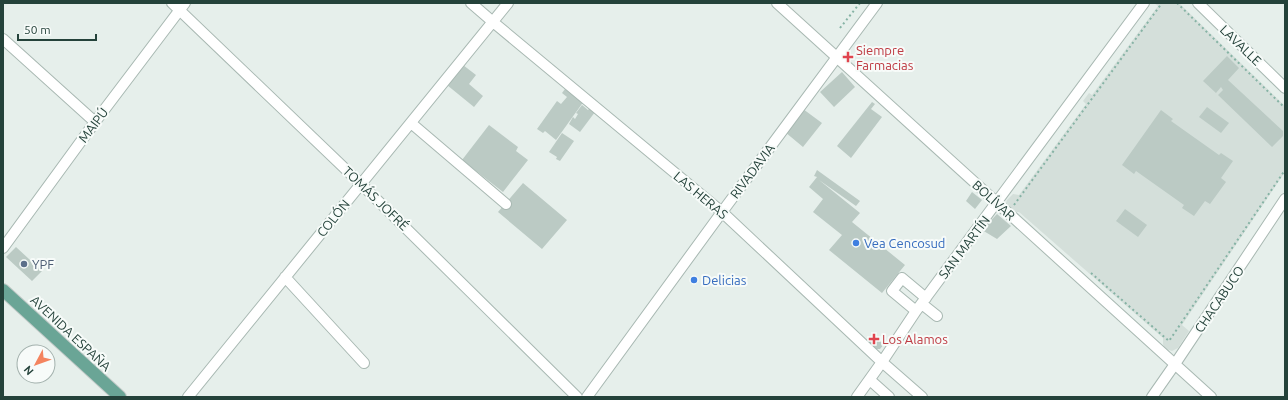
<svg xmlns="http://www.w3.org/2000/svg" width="1288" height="400" font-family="Ubuntu,sans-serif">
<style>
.built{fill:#d4dfda}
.building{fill:#bbcac4}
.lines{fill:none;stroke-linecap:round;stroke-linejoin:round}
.minor-casing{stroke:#a8b8b2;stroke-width:12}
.major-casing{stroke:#c2cac8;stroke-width:14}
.path{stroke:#86b3a5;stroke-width:2;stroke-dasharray:2 3;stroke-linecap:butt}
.minor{stroke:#fff;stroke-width:10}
.major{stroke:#6aa596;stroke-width:12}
.health-dot{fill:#e0444e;stroke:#f7fbf9;stroke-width:1.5}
.shop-dot{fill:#3f7fe0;stroke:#f7fbf9;stroke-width:1.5}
.service-dot{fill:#5c6f8a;stroke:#f7fbf9;stroke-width:1.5}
.labels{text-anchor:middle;stroke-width:4;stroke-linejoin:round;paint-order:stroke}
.street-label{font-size:13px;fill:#24423a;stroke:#f7fbf9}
.health-label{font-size:13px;fill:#be3a42;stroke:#f7fbf9;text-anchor:start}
.shop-label{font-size:13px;fill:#366cbe;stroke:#f7fbf9;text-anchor:start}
.service-label{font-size:13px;fill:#4e5e75;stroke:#f7fbf9;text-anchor:start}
</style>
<rect width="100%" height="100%" fill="#e6efeb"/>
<path class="built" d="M1154,3H1179L1285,106V172L1182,325L1189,331L1178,348L1172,351L1166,349L1164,347L1163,344V338L1019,212H1013L1007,206L1006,203L1007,200L1013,194L1019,195L1086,104L1083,101L1089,93L1092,95L1158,6Z"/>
<path class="building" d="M1227,56L1239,68L1228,80L1283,131V136L1272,147L1218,95L1223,90L1221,87L1216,93L1203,81Z
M463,65L476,75L469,84L483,96L474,107L447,85Z
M842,72L855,87L834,107L820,92Z
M565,89L584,101L556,140L545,131L543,133L537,129L557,101L561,104L567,97L562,93Z
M872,102L875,104L871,109L882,117L851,158L837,146Z
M582,105L588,110L590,108L595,112L580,132L569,124L573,117L575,119L578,114L576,113Z
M1207,107L1229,123L1221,133L1199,117Z
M803,109L822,123L803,147L785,132Z
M1161,110L1173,119L1171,121L1219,155L1221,153L1233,161L1221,178L1226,182L1210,204L1205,201L1194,216L1182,208L1184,205L1136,171L1134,174L1122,165Z
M489,125L518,147L516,151L528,160L503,192L462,160Z
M562,133L574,141L560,161L556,159L557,157L549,152Z
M817,170L860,201L856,206L819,180L860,213L852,222L905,265L882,293L829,250L842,235L813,212L823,199L809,187L817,177L814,176Z
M523,183L567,220L542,249L498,212Z
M972,192L982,200L975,209L966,201Z
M1125,209L1147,225L1138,237L1116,221Z
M997,214L1011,226L997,239L982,230Z
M16,247L42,271L32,281L6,257Z
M874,335L884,344L880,349H872L866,344Z"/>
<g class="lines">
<g class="minor-casing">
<path id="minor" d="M172,3L361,184L577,397
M471,3L493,22L722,212L882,362L922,397
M777,3L1211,397
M1198,3L1285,88
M3,39L95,122
M411,123L506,204
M3,248L95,122L185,3
M285,277L364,363
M922,304L937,316
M916,311L892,291L902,278L926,298
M870,380L889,397
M188,397L508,3
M587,397L722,212L877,3
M857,397L882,362L916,311L1144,3
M1152,397L1175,364L1285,199"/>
</g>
<g class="major-casing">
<path id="major" d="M3,290L120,397"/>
</g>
<path class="path" d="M1177,3L1285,108
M840,28L860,3
M1014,205L1162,3
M1091,273L1169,341L1285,170"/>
<use href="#minor" class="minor"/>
<use href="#major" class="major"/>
</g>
<g class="health-dot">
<path d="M846 51h4v4h4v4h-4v4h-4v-4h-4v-4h4z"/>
<path d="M872 333h4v4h4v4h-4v4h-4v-4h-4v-4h4z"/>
</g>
<g class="shop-dot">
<circle cx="856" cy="243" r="4"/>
<circle cx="694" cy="280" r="4"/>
</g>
<circle class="service-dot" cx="24" cy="264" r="4"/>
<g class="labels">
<g class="street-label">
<text transform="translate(1241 45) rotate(44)" y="5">LAVALLE</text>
<text transform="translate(93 125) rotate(-53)" y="5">MAIPÚ</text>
<text transform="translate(752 171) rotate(-53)" y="5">RIVADAVIA</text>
<text transform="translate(701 195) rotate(40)" y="5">LAS HERAS</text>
<text transform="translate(376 198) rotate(44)" y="5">TOMÁS JOFRÉ</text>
<text transform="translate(994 200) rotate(42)" y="5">BOLÍVAR</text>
<text transform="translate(333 218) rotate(-51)" y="5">COLÓN</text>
<text transform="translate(964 247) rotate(-53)" y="5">SAN MARTÍN</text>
<text transform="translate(1219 299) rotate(-56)" y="5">CHACABUCO</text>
<text transform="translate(71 333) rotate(43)" y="5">AVENIDA ESPAÑA</text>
</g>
<g class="health-label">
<text x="856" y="55">Siempre<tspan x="856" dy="15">Farmacias</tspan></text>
<text x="882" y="344">Los Alamos</text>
</g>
<g class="shop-label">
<text x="864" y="248">Vea Cencosud</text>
<text x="702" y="285">Delicias</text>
</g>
<g class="service-label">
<text x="32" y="269">YPF</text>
</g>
</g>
<rect width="1288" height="400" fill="none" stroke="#24423a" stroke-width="8"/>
<g transform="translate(36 364) rotate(229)"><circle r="19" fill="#f7fbf9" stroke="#a3b1ad"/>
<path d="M0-3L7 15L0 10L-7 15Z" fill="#f4845f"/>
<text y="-6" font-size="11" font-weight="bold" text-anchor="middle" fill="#24423a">N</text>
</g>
<path d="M18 34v6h78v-6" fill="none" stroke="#24423a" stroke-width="2"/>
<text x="24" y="34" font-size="12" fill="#24423a" stroke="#f7fbf9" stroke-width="3" paint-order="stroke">50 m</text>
</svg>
